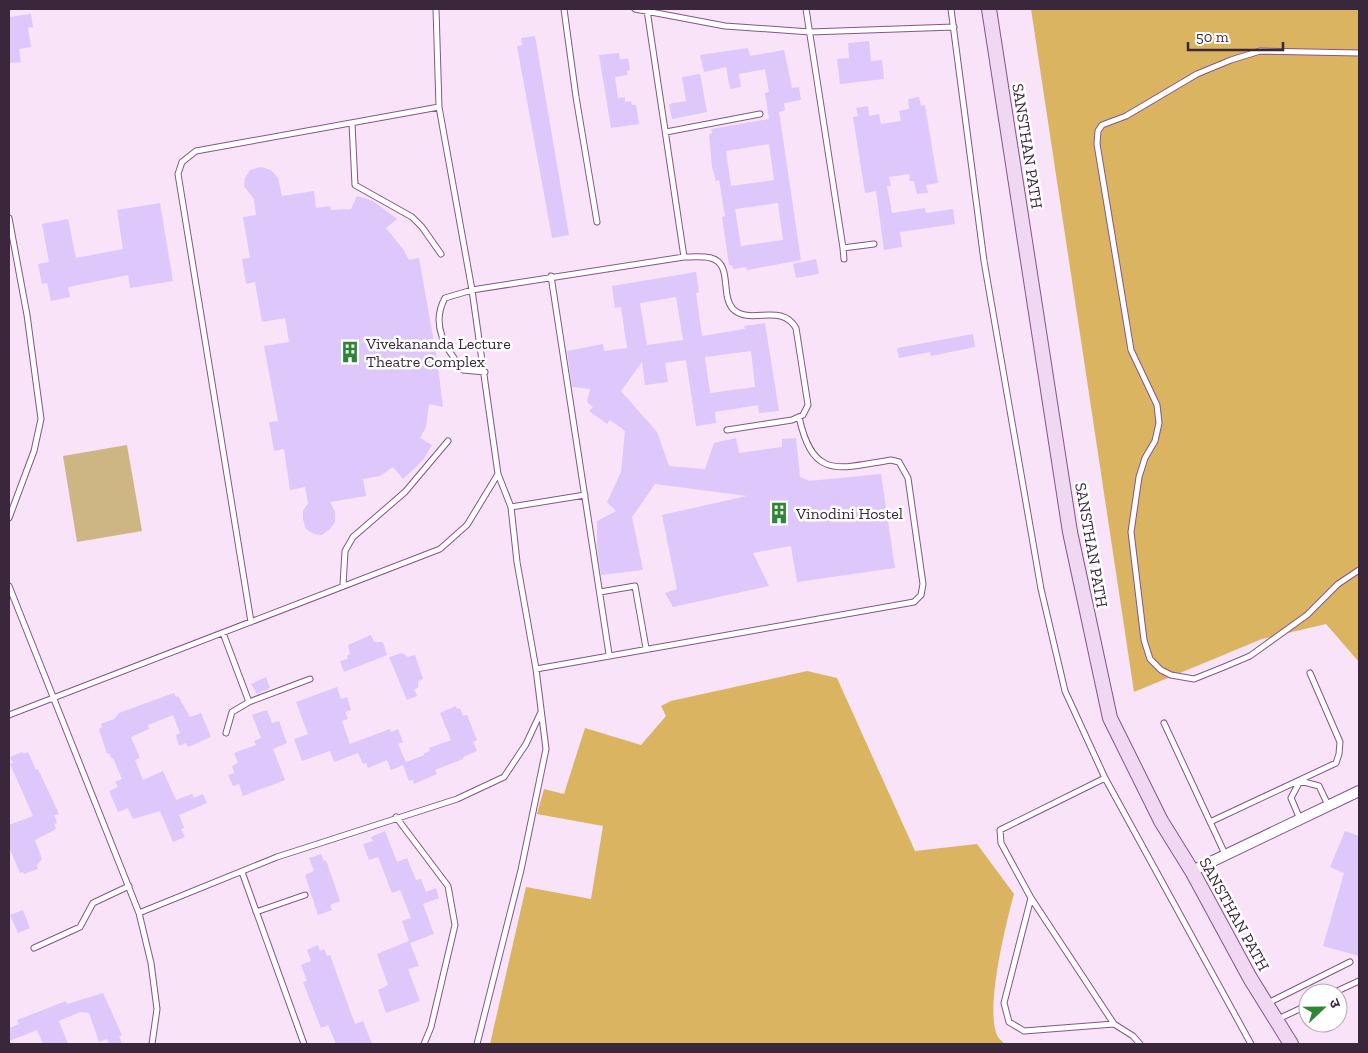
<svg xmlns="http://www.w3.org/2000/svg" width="1368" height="1053" font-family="'Zilla Slab','Noto Sans Devanagari',serif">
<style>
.green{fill:#ceb684}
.forest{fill:#dbb461}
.building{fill:#dec7fb;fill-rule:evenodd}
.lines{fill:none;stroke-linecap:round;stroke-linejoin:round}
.lane-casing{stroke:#855688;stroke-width:7}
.street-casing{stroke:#855688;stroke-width:12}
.secondary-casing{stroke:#855688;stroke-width:16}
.lane{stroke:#fff;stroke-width:5}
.street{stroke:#fff;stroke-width:10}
.secondary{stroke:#f0d7f2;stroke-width:14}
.labels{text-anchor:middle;stroke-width:5;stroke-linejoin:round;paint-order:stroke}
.street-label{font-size:16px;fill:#3b273c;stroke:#fff}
.poi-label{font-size:16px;fill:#3b273c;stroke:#fff;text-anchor:start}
</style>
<rect width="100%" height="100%" fill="#f8e3f9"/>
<path class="green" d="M127,445L142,531L77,542L63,456Z"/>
<path class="forest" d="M1031,9H1359V662L1326,624L1262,639L1134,692Z
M807,671L837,678L915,851L977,844L1014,894C1006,923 985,1009 997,1035C998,1038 1003,1042 1005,1044H490L526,887L591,899L603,826L537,814L544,789L564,794L585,728L641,745L666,716L661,706L671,701Z"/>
<path class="building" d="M31,14L33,27L28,28L31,47L19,49L21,62L10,63L9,17Z
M535,36L569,235L552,238L517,46L522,45L521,38Z
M869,41L871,61L882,60L884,79L840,84L837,59L849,58L848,43Z
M748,48L750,56L784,50L792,88L799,87L801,100L784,103L785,110L779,112L801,260L747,270L746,267L733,269L732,265H729L722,217L725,216L719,180L716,181L712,167L709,134L712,133L711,129L769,119L765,93L769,92L765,69L739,74L741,87L730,89L726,67L704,72L700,55ZM769,144L774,180L731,186L726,151ZM778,203L783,240L741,246L735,209Z
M619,53L620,60L628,58L630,70L627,71V75L615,77L618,98L625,97V102L631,101L632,105H636L639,124L611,128L599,55Z
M700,74L707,112L672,119L669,104L686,101L682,77Z
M919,97L921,106L925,105L938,183L926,185L928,193L917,194L914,181H910L909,174L889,177L891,186H887L892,213L925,208L926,213L953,209L955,224L900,232L902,247L884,250L876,191L865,193L853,117L858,116L856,108L868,106L869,116L879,114L881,124L901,121L899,111L909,109L908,99Z
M261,167L271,170L278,178L282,196L314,191L316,208L330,206L331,210L351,209L357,196L373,201L397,219L386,228L403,249L409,260L419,258L437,359L443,407L429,404L426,427L420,438L432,445L423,460L403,479L393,467L380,476L363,479L366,496L330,502L335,512V522L330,529L322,535L314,534L306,529L303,519V511L308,503L305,487L290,490L284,449L274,451L269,422L278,421L264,346L289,342L285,318L262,322L255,282L246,284L242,259L250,258L243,217L256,215L254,199L244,186L245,178L250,170Z
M160,203L173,281L130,288L128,275L68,287L70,297L51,301L47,283L42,284L38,264L49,262L42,224L68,219L76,258L123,249L117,210Z
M816,259L819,274L796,278L793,264Z
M696,272L699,292L696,293L702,336L745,329L744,326L765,323L779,411L759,413L758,405L715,412L716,423L696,426L686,360L665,363L668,382L645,385L642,362L621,391L657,432L669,466L705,469L714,443L736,438L739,453L782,447V439L796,438L800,477L809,481L881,474L895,568L797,582L791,546L753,553L769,586L673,607L665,593L677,589L662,515L747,496L655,484L632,517L643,570L601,575L597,548V521L616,511L607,502L621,472L625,431L610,420L607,424L589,411L593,407L587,402L590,389L572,387L567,351L603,344L604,351L627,348L621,307L615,308L612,286ZM676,297L683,340L647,345L640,303ZM751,351L755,387L710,393L705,357Z
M973,334L975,347L931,356L930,352L899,358L897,348Z
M371,635L374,642H383L387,655L344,672L340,661L348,659L347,656L350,654L348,645Z
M402,653L408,657L415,655L423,679L418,681V688L414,689L417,696L407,700L389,657Z
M266,677L270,688L257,694L251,684Z
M337,687L341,699L347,697L351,710L345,712L348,719L342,721L350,744L390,729L391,732L398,729L403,742L398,744L406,762L424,755V753L430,751L429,748L451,740L440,713L456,706L457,709L460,708L463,716L467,715L477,740L473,742L477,751L463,757V759L435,770L437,774L414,784L413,780L409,781L403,765L391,770L387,760L368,768L366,763L363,764L358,753L334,762L330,751L302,761L294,739L308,734L296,702Z
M174,693L176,697L178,696L190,717L201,713L211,737L188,747L186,743L179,746L176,735L180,733L173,715L148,725L149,729L131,737L140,758L135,760L143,780L163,771L176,800L192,794L194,798L203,794L207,803L179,815L184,828L181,829L185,837L173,842L160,811L133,819L128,808L118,812L109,791L118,787L115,782L122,779L113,758L112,759L109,753L107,754L99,729L102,727L101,724L114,719L119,713Z
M267,710L272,723L279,721L287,743L273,749L285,780L243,796L239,784L233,786L228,775L234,773L232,766L238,763L234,753L256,745L254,741L261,738L252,715Z
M22,752L23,754L28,752L36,770L38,769L59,814L54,815L57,823L54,824L56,829L35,840L42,859L37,865L38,869L24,874L23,872L20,873L9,847V825L33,816L10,764L13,763L10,757Z
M385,831L397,862L407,858L416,880L421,879L426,892L436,888L439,898L423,904L434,934L410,943L419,966L408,969L420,1001L386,1013L378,990L388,985L377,954L409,941L402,921L411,918L400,890L392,893L378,857L369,860L363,844L373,841L371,837Z
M1345,831L1359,836V956L1323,946L1344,873L1330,867Z
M321,854L324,861L326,860L340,901L330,905L332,910L318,915L305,875L314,871L309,858Z
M23,910L30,928L18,933L10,915Z
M318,945L320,951L324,949L327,956L330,955L355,1024L363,1021L372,1044H336L328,1025L321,1028L303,982L307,981L301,965L311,961L307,950Z
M103,993L122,1035L119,1036L122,1044H109L107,1039L99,1042L89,1013L80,1012L59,1021L68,1044H43L37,1030L9,1041V1028L19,1024L17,1020L66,1001L67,1004Z"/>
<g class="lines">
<g class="lane-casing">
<path id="lane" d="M436,9L439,107L472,290L498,474L511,507L517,562L536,669L546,749L521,870L477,1044
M564,9L576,97L597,222
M635,9L725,26L810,32L954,27
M806,9L843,248L874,244
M951,9L984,261L1041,589L1065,691L1105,778L1251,1044
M647,10L684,257
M1359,53L1260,51L1231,60L1197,74L1126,116L1102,125L1098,131L1097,144L1131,350L1157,405L1159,423L1155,441L1145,458L1139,477L1131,532L1144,640L1150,659L1161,670L1171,675L1194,679L1224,667L1250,656L1307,615L1338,584L1359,570
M352,123L355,185L412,217L422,227L441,254
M666,132L760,114
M9,218L27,315L41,419L34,451L9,518
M843,248L844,259
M551,276L609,654
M485,372L463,370C446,349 430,325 445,298L472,290L684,257C692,257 703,256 711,258C733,264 720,295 733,309C750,326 781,302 796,328L808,405L803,415L792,420L727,430
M511,507L585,495
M343,585L345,551L353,537L405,492L448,441
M9,586L139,913L151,963L157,1009L152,1044
M600,592L635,586L646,648
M251,622L178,174L182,162L196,151L439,107
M223,633L249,702L232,712L226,733
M536,669L914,602L921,595L923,584L908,478L899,462L891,460C839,468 813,481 799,417
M249,702L310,679
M9,715L440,549L467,525L498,474
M1164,723L1225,854
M396,817L448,886L455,925L431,1027L424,1044
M1300,819L1291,798L1300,781L1319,786L1328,805
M1210,822L1336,763L1339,754L1340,742L1310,673
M242,872L304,1044
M1031,898L1114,1024L1024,1031L1009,1022L1004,1003L1031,898L1001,843L1000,830L1105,778
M256,912L305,895
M139,913L277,857L457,799L504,777L526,744L541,712
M34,948L80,927L93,903L129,886
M1333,993L1359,981
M1268,1003L1350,962
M1276,1020L1308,1005
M1114,1024L1133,1036L1140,1044"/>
</g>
<g class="street-casing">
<path id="street" d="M1192,871L1359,791"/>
</g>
<g class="secondary-casing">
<path id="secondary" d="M989,9L1070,532L1110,718L1161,821L1192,871L1250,978L1291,1044"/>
</g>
<use href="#lane" class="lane"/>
<use href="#street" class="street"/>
<use href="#secondary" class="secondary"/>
</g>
<defs>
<g id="building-bare" transform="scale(1.725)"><path d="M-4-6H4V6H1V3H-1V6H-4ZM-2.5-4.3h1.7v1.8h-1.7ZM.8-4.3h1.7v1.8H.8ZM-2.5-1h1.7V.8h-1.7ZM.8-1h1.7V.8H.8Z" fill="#2e8635" stroke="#fff" stroke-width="2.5" paint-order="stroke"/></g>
</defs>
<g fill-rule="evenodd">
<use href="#building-bare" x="350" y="352"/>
<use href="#building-bare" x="779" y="513"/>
</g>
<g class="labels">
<g class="street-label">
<text transform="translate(1028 146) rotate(81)" y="6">SANSTHAN PATH</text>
<text transform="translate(1092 545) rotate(80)" y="6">SANSTHAN PATH</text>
<text transform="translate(1235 914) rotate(61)" y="6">SANSTHAN PATH</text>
</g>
<g class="poi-label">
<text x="366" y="349">Vivekananda Lecture<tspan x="366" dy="18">Theatre Complex</tspan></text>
<text x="796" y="519">Vinodini Hostel</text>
</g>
</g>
<rect width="1368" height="1053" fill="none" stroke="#3b273c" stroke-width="20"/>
<g transform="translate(1323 1008) rotate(68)"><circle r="24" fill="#ffffff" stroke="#b1a9b1"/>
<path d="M0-4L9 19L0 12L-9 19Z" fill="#2e8635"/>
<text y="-8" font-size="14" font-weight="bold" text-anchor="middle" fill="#3b273c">उ</text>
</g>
<path d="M1188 42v8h95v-8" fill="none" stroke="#3b273c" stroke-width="2.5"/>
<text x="1196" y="42" font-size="15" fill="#3b273c" stroke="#ffffff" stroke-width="4" paint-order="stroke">50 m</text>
</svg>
